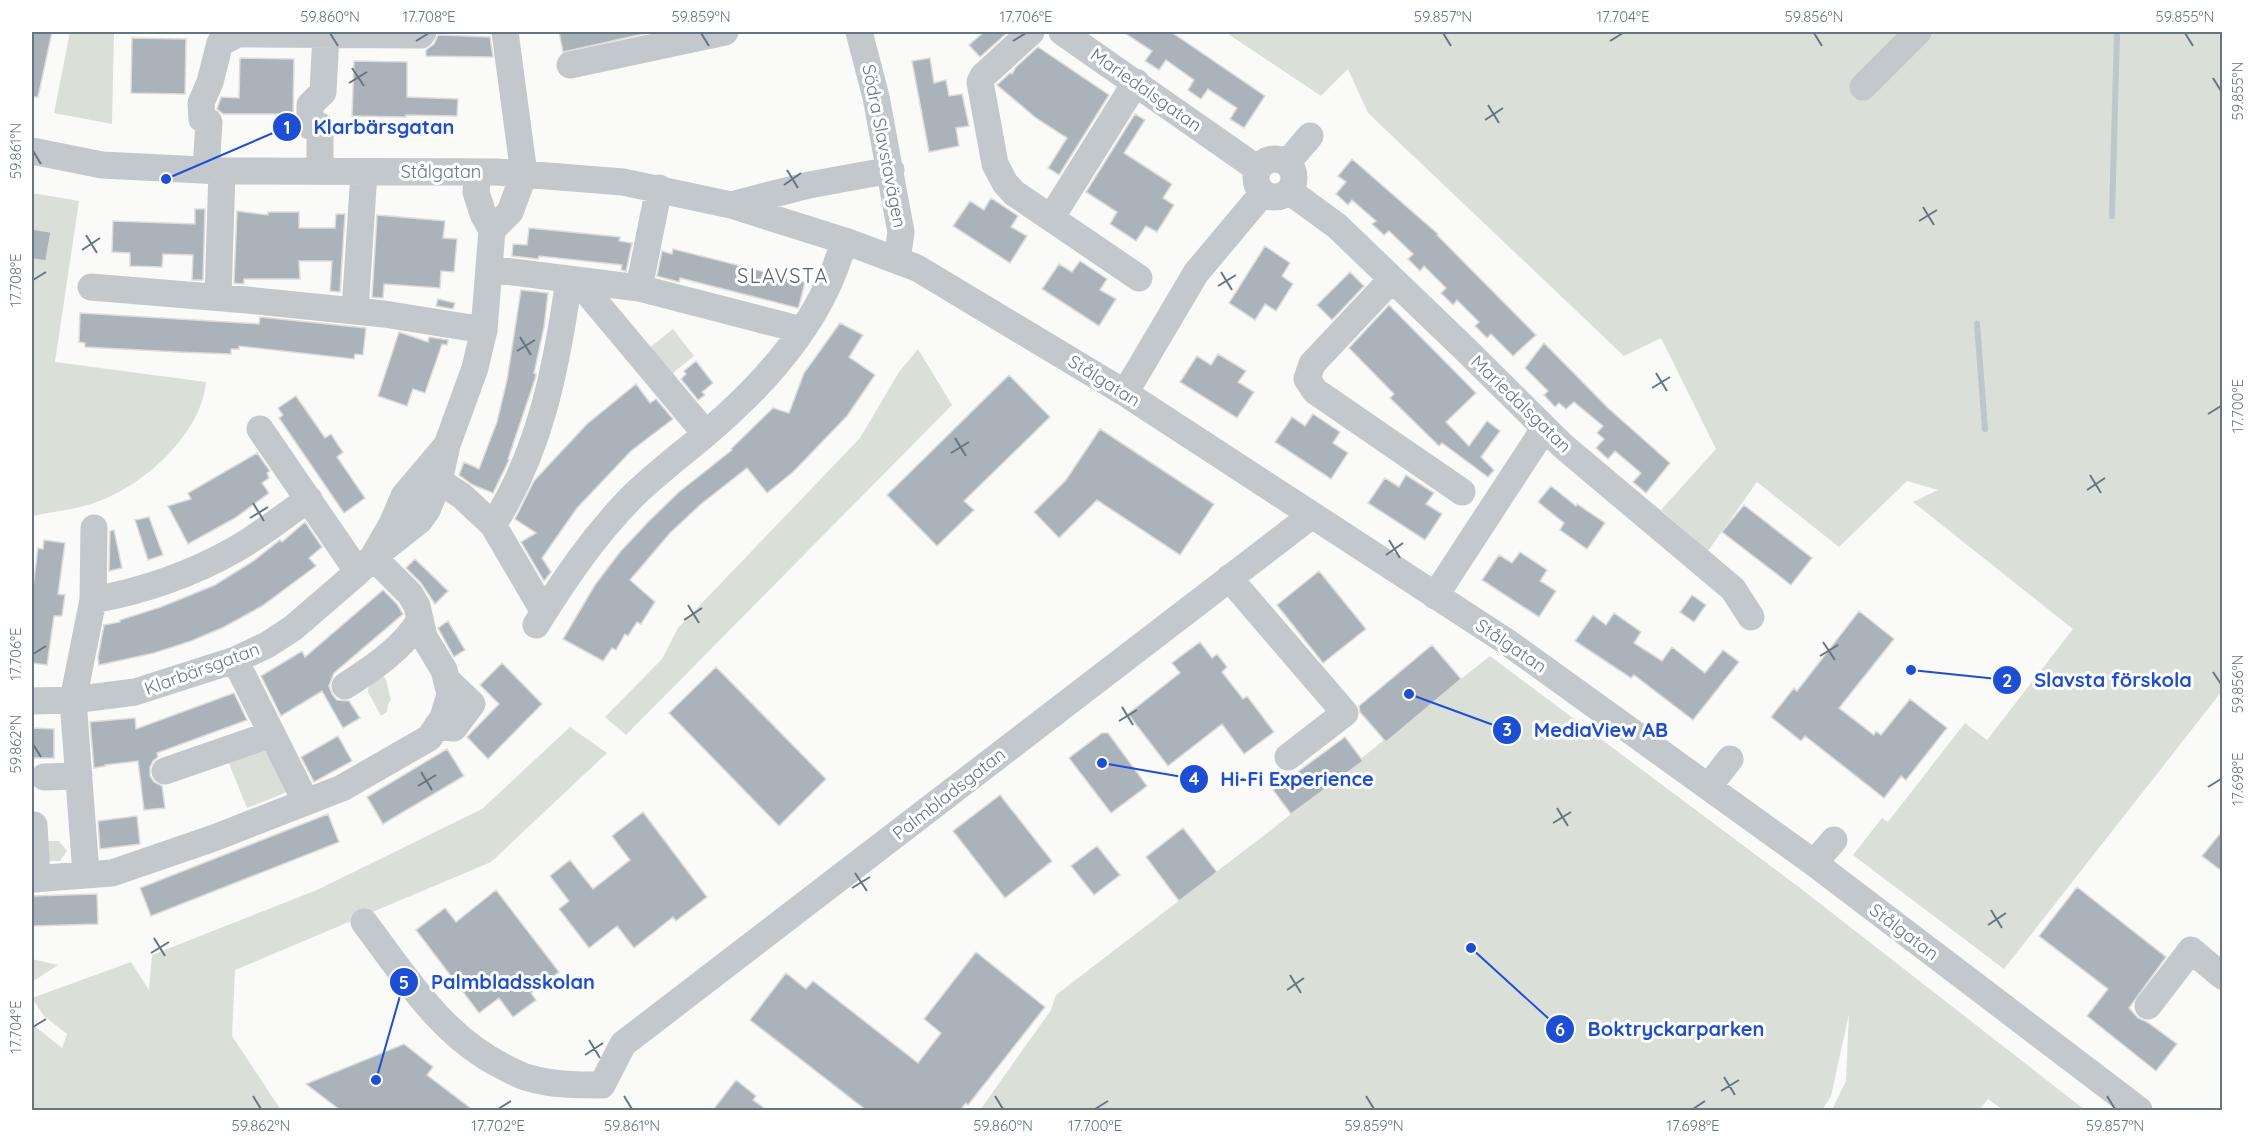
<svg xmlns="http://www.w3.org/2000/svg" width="2254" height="1142" font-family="Quicksand,sans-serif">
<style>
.green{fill:#dadfd7}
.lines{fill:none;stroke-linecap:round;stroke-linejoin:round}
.stream{stroke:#bbc7cb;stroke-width:6}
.building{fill:#aab3b9;stroke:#dcdcda;stroke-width:1.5}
.minor{stroke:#c3c8cc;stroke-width:27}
.ticks{fill:none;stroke:#657683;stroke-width:2}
.labels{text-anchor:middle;stroke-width:6;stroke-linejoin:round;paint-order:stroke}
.street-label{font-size:18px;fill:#657683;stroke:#fff}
.neighbourhood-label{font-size:20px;letter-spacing:1.5px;fill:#57646e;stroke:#fff}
.leader{fill:none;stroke:#1d4ed8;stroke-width:2}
.callout-dot{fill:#1d4ed8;stroke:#fff;stroke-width:2}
.mark-label{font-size:18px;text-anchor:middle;font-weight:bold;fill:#fff}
.callout-label{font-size:20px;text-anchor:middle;font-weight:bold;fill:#1d4ed8;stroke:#fff;stroke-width:6;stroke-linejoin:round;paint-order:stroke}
.neatline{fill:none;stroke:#657683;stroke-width:2}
.ticks-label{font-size:15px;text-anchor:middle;fill:#657683}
</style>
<rect width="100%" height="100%" fill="#fafaf8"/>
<path class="green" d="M70,32H114L112,124L54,113Z
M1225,32H2222V691L2004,969L1853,855L1882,818L1888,822L1965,723L1987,740L2073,629L1913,502L1938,490L1907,481L1839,547L1757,482L1708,551L1661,510L1716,449L1661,338L1624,356L1368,113L1348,69L1321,96Z
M32,193L79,201L55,362L206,382C201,436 140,489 91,504C72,510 51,512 32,516Z
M673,329L694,356L668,377L647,350Z
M918,349L952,405L626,735L605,717L662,659L678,628L860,438L899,372Z
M1490,656L1800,888L2085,1110H2003L1988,1099L1979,1110H1832L1846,1081L1849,1014L1831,1096L1822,1110H980L1051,1010L1056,995L1271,830Z
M382,674L386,680L391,700L388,704L387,712L381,716L368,692L369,685Z
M570,727L607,753L491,862L235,970L232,1036L281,1110H32V1024L62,1048L67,1034L44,1016L32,998L131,962L149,990L152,955L317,890L482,809Z
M268,745L287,792L247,808L228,761Z
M43,841H59L67,851L60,861H44Z
M32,959L58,965L32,982Z"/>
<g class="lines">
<path class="stream" d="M2112,216L2117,32
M1977,324L1985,429"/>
</g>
<path class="building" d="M32,32H52L38,97H32Z
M559,32H652L563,52Z
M984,32H1008L980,57L969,45Z
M1123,32H1171L1265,96L1244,128L1230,119L1237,108L1208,89L1201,99L1188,90L1194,80L1166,60L1159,70L1145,61L1152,51Z
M438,35L490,37L493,57L426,56V50L434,44Z
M132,38L186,39L185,94L131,93Z
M1038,47L1109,95L1059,175L1048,168L1067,138L1036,118L997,85L1010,73L1012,74L1016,67Z
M240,58L294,59L293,114H223L217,109L221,97L239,98Z
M930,58L934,83L946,80L949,96L962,94L969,126L956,128L959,146L929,152L912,61Z
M354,61L407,62V97L458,99L457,116L406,115V117L352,116Z
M1135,114L1145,120L1124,153L1172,184L1163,198L1174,205L1157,232L1146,226L1136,241L1110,224L1117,212L1086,192Z
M1352,159L1438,234L1437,235L1536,335L1513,356L1491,334L1487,338L1475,326L1479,322L1457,300L1453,305L1441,293L1446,288L1424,266L1420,271L1408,259L1413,254L1389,231L1384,235L1372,224L1376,221L1352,200L1348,205L1336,194L1346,182L1338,176Z
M991,198L1018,216L1011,227L1027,236L1010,263L953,226L970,201L984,210Z
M195,209H205L203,280H192L193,255L163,254L162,267L130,266V253L112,252L113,221L195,224Z
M237,211L268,215V212H299V228H335L336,214H345L340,292L330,291L332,261H299L300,279H244V284L234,283Z
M377,215L445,221L443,238L457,239L454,272L441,271L440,288L384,284L383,298L372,297Z
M529,228L620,237L619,241L632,243L626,271L621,270L622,265L539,256L538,259L512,256L513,244L527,245Z
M32,229L51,232L46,261L32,259Z
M1265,246L1290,263L1282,276L1293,284L1276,311L1265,304L1255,320L1229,303Z
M673,249L805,282L799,306L798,308L680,278L679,282L657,276L662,251L672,254Z
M1080,261L1107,279L1100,290L1116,299L1099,326L1042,289L1059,264L1072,272Z
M1350,272L1364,286L1332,320L1317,305Z
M521,290L548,293L544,327L534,373L536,374L535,379L508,459L509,460L493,493L473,485L459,475L464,462L479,469L497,422L507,380Z
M438,299L455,303L453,309L436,306Z
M1389,305L1476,393L1446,422L1469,446L1487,421L1500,431L1481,457L1494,470L1488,477L1442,443L1439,446L1390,398L1394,394L1349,348Z
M80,313L259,324L260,317L366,328L363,355L355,354L354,359L239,346V349H231V354L178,352L85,347V343L79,342Z
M840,323L863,335L849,357L875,375L847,416L793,472L767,493L747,468L701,504L670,533L630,580L655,602L641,624L637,622L628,636L625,634L616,650L612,648L603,661L563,639L595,585L620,552L649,521L679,492L732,450L731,449L773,408L789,413L804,373Z
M399,332L428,342L429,337L448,340L447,345L442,344L425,393L413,389L407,406L378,396Z
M1544,343L1608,408L1670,463L1646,493L1633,482L1641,473L1615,451L1608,459L1596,448L1604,439L1597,433L1603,426L1574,402L1566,409L1559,403L1555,407L1544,395L1548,391L1525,368Z
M1218,354L1246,371L1238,382L1254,392L1237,418L1180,382L1197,356L1211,365Z
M696,361L713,383L702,392L705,395L698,400L681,379L686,374L684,371Z
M1009,375L1050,417L964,501L974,510L937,546L887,495Z
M636,384L650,403L656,399L673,419L631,451L577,508L542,558L551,572L544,581L521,542L536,533L515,519L534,481L545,469L587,424Z
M296,396L325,438L331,434L338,445L343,452L337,457L365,498L344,513L279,418L283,415L278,408Z
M1313,414L1340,432L1333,443L1348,453L1331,479L1275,442L1292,417L1305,426Z
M1100,429L1214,504L1180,555L1097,500L1059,538L1034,512L1066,480Z
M257,453L270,471L267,473L269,478L262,483L269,493L235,518L188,544L168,506L191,499L188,493Z
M1406,475L1434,493L1426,504L1442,514L1425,540L1368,503L1385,478L1399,487Z
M1551,486L1576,506L1577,504L1605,523L1587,549L1560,530L1564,523L1538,502Z
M1744,505L1812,558L1791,585L1722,532Z
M149,517L163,555L148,560L135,520Z
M305,522L322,547L309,558L316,566L262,606L224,627L191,641L154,653L99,665L98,657L104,625L120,622V620L161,607L215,585L252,562L280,540L282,542Z
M114,530L122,568L109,571L110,531Z
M44,540L65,543L58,594L65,595L62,616H54L47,665L32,663V595L38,548L43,549Z
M1520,552L1547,570L1540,581L1556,591L1539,617L1482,580L1499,555L1512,563Z
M415,559L448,591L435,604L421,583L406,568Z
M1319,571L1366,629L1323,663L1277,605Z
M383,590L397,604L403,614L334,673L329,686L332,694L337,700L349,701L360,718L343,728L322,691L281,716L261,676L302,651L305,657Z
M1692,595L1706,605L1694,622L1680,612Z
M1859,611L1894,639L1839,708L1874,735L1876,731L1881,735L1910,699L1947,728L1906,780L1901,776L1884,798L1805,736L1801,741L1771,717L1794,688L1797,691Z
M1614,613L1641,632L1634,643L1662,661L1672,647L1705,673L1723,650L1739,662L1693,720L1634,675L1631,678L1575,641L1593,615L1606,625Z
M448,621L465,650L454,657L438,628Z
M1200,642L1212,658L1217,654L1227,667L1222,672L1243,699L1247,696L1274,732L1244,754L1222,724L1168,766L1128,714L1180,673L1172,663Z
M1432,645L1461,679L1386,742L1360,712L1359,706Z
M502,663L542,704L488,759L467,737L499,704L480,685Z
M716,667L826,779L779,826L669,713Z
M234,693L247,720L157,753L158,757L153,761L150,767V776L154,782L162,786L165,808L144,810L138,761L105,765V766L94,768L90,722L135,718L136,729Z
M32,728L54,729V758H32Z
M1102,733H1108L1147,786L1111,813L1069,758Z
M338,736L352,761L314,782L301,757Z
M1345,737L1363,761L1291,814L1273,790Z
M447,749L464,776L383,824L367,797Z
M1000,795L1052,861L1005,898L953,831Z
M643,812L707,897L676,921L673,917L634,948L617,926L589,948L559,909L569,901L550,876L570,860L593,889L630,860L612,836Z
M328,814L339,842L151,916L140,888Z
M137,816L140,844L100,849L98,821Z
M1183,828L1217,872L1179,901L1146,857Z
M2223,830V872L2202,856Z
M1097,846L1120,875L1094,895L1071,866Z
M2077,887L2166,957L2129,1008L2138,1018L2147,1022L2177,1044L2156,1071L2087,1016L2108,989L2039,936Z
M496,890L559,972L531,993L536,1000L513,1017L499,998L479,1013L416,930L445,908L456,922Z
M97,894L98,924L32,926V896Z
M976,952L1045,1007L968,1105L966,1103L960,1110H866L750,1020L786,973L806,989L813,981L918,1063L941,1033L924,1019Z
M404,1044L433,1067L427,1075L473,1110H340L306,1084Z
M736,1080L756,1096L753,1100L767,1110H713Z"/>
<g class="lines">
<path class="minor" d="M859,32L876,97L901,232L897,260
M1031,32L983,76L980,82L995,164L1005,183L1014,193L1139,278
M1062,32L1258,169
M570,65L725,32
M1863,87L1918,32
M310,126V105L323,92L326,34
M32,151L102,165L222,171L497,172L623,182L731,205L845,241L917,268L1125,393L1507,642L1814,863L2139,1110
M1256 178a19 19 0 1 1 38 0a19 19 0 1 1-38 0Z
M1287,163L1310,136
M206,169L209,122L202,119L201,103L210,82L220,43L238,34L421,35L423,32
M320,171V126
M1289,191L1337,226L1465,349L1563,446L1733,589L1751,617
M731,205L809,185L891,170
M1051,218L1136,82
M492,230L510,212L524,174L505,32
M489,269L639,288L802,330
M1392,279L1312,364L1307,379L1315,391L1462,492
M577,280L706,434
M91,287L247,300L384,314L484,330
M639,288L659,188
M218,297L222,171
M355,311L364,172
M1125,393L1196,273L1263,193
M260,429L358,572
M439,481L462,496L493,525L544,612
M493,525C541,450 557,365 569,279
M381,551L419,521L427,510L439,481L447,445L475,368L484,330L492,230L483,214L476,192L478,172
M1229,578L1345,713L1288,757
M1435,596L1544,429
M93,600C143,591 192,574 236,549C262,534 285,515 309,499
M536,625C564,580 593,537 631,498C654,475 681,455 707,433C754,393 800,345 827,287C834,273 839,256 845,241
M235,660L306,802
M345,686C373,668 403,648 420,620
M32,701L73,700L135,692L235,660L267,645L293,628L358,572L373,557L392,524L404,496L447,445
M437,726L454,728L472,704L447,680
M165,771L272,734
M44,777L79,776
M1709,786L1730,759
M34,825L37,879
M1814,863L1834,840
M86,874L73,700L93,600L94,528
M32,879L112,873L214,838L342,788L429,738L443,718L450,694L444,670L424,637L417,606L410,594L373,557
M364,922C405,976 441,1036 504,1067C512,1071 520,1076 529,1078C553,1085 577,1085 602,1085L623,1044L1312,515
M2148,1006L2191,950L2222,976"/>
</g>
<path class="ticks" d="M330,33L338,46M701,33L709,46M1443,33L1451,46M1814,33L1822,46M2185,33L2193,46M416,41L429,33M1013,41L1026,33M1610,41L1623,33M352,68L364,86M2213,78L2221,91M349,83L367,72M1488,105L1499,123M1485,120L1503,108M33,151L41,164M787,170L798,188M784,185L801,173M1923,207L1934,225M1919,221L1937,210M86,235L97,253M82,250L100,238M1221,272L1232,290M33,280L46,272M1218,286L1236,275M520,337L531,355M517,351L535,340M1656,373L1667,391M1652,388L1670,377M2208,414L2221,406M955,438L966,456M951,453L969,442M2090,475L2101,493M2087,490L2105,478M253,503L264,521M250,518L268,507M1389,540L1400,558M1386,555L1403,543M688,605L699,623M684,620L702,608M1823,642L1835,660M33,654L46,646M1820,656L1838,645M2213,672L2221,684M1122,707L1133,725M1119,721L1137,710M33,744L41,757M421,772L432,790M418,786L436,775M2208,787L2221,779M1557,808L1568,826M1553,823L1571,812M855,873L867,891M852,888L870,877M1991,910L2002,928M1988,925L2006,913M154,938L165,956M151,953L169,942M1290,975L1301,993M1287,990L1304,978M33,1027L46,1019M589,1040L600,1058M585,1055L603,1043M1724,1077L1735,1095M1721,1091L1739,1080M253,1096L261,1109M624,1096L632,1109M995,1096L1003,1109M1366,1096L1374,1109M2107,1096L2115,1109M498,1109L511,1101M1095,1109L1108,1101M1693,1109L1705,1101"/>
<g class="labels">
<g class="street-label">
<text transform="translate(1146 90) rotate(35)" y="6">Mariedalsgatan</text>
<text transform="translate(884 146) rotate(79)" y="6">Södra Slavstavägen</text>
<text x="441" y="178">Stålgatan</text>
<text transform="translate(1104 381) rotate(32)" y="6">Stålgatan</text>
<text transform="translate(1521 404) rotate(44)" y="6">Mariedalsgatan</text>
<text transform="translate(1511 646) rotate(34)" y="6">Stålgatan</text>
<text transform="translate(202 669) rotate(-20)" y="6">Klarbärsgatan</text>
<text transform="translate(949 794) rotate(-38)" y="6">Palmbladsgatan</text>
<text transform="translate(1904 932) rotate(37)" y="6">Stålgatan</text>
</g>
<g class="neighbourhood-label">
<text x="783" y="283">SLAVSTA</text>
</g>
</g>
<path class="leader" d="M166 179L287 127M1911 670L2007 680M1409 694L1507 730M1102 763L1194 779M376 1080L404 982M1471 948L1560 1029"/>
<g class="callout-dot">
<circle cx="166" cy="179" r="6"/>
<circle cx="1911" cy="670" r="6"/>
<circle cx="1409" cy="694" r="6"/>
<circle cx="1102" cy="763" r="6"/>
<circle cx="376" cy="1080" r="6"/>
<circle cx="1471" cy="948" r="6"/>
<circle cx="287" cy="127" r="15"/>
<circle cx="2007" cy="680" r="15"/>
<circle cx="1507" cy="730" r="15"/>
<circle cx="1194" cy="779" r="15"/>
<circle cx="404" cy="982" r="15"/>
<circle cx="1560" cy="1029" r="15"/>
</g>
<g class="mark-label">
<text x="287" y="134">1</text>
<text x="2007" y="687">2</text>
<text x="1507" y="736">3</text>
<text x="1194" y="785">4</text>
<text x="404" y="989">5</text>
<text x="1560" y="1036">6</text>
</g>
<g class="callout-label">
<text x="384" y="134">Klarbärsgatan</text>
<text x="2113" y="687">Slavsta förskola</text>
<text x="1601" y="737">MediaView AB</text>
<text x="1297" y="786">Hi-Fi Experience</text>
<text x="513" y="989">Palmbladsskolan</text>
<text x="1676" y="1036">Boktryckarparken</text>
</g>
<rect width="2254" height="1142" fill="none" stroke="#ffffff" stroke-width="66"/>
<rect x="33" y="33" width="2188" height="1076" class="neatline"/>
<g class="ticks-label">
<text x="330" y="22">59.860°N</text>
<text x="429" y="22">17.708°E</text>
<text x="701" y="22">59.859°N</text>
<text x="1026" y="22">17.706°E</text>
<text x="1443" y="22">59.857°N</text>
<text x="1623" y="22">17.704°E</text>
<text x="1814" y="22">59.856°N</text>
<text x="2185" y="22">59.855°N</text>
<text transform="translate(2238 91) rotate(-90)" y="5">59.855°N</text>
<text transform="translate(16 151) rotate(-90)" y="5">59.861°N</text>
<text transform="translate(16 280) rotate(-90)" y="5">17.708°E</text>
<text transform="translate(2238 406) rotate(-90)" y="5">17.700°E</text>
<text transform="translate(16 654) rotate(-90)" y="5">17.706°E</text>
<text transform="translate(2238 684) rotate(-90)" y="5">59.856°N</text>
<text transform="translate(16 744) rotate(-90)" y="5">59.862°N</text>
<text transform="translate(2238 779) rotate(-90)" y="5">17.698°E</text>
<text transform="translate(16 1027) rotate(-90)" y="5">17.704°E</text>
<text x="261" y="1131">59.862°N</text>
<text x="498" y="1131">17.702°E</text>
<text x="632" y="1131">59.861°N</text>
<text x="1003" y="1131">59.860°N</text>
<text x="1095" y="1131">17.700°E</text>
<text x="1374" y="1131">59.859°N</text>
<text x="1693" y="1131">17.698°E</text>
<text x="2115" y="1131">59.857°N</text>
</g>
</svg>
